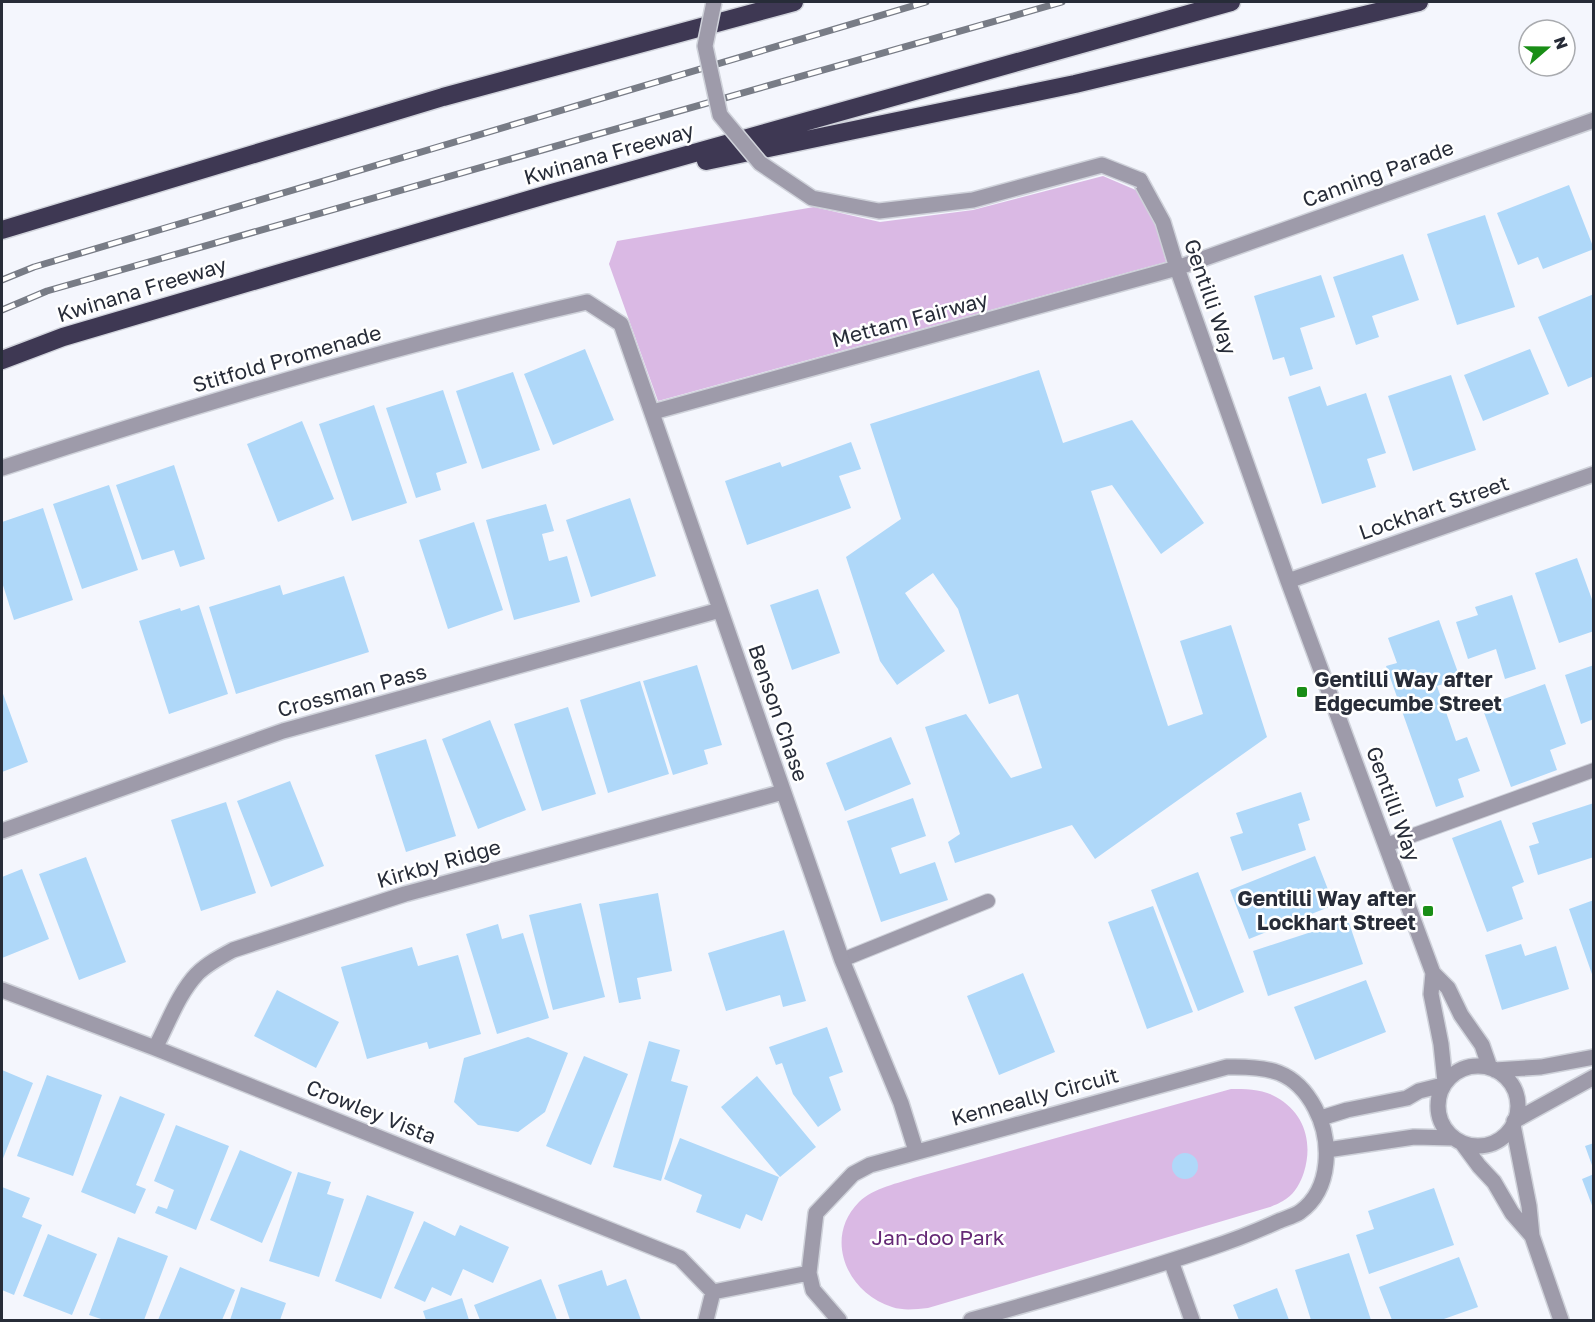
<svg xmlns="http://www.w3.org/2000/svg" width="1595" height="1322" font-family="'Golos Text',sans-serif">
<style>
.green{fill:#dab9e4}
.building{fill:#afd8f9}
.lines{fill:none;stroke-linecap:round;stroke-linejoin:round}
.lane-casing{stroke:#cfd2da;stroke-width:16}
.street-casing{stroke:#cfd2da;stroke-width:18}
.highway-casing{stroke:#cfd2da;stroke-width:21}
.lane{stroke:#9e9baa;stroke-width:14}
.street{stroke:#9e9baa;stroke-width:15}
.highway{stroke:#3e3853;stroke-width:18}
.rail-casing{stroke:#787c86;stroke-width:7}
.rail{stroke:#fff;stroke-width:4.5;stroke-dasharray:14;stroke-linecap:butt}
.street-bridge-casing{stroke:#cfd2da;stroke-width:18;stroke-linecap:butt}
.street-bridge{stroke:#9e9baa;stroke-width:15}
.poi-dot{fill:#198e16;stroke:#fff;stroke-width:2}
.labels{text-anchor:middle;stroke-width:5;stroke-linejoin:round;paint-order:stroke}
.street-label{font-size:21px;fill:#272c38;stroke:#fff}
.poi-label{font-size:21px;font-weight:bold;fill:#272c38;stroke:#fff;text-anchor:start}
.park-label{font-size:21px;fill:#652976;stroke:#fff}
</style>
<rect width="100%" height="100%" fill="#f4f6fd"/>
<path class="green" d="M1103,176L1138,191L1157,228L1166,262L658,401L609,264L617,241L814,207L880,222L973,210Z
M1231,1089C1246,1089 1263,1089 1276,1097C1305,1113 1313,1143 1304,1172C1301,1182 1295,1193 1286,1199C1282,1202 1275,1205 1270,1207L928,1308C916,1309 904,1311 892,1307C847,1293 823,1238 859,1202C873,1188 899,1183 917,1177Z"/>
<path class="building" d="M1569,185L1594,249L1543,269L1538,257L1518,265L1497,213Z
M1485,215L1515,307L1457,325L1427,234Z
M1403,254L1419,300L1372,316L1379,337L1356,345L1333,277Z
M1321,275L1335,317L1300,328L1313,369L1290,376L1284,357L1273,360L1254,296Z
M1594,294V376L1568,387L1538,317Z
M585,349L614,420L553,445L524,374Z
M1530,349L1549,394L1483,421L1464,375Z
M1039,370L1063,443L1132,420L1204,523L1161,554L1112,485L1091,491L1168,726L1203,714L1180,641L1231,625L1267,737L1095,859L1072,825L955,863L948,842L960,834L925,727L966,714L1011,778L1042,768L1018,694L989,704L958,609L933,573L905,593L945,651L897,685L880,661L846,557L901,519L870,424Z
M513,372L540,450L482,469L456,391Z
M1451,375L1476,450L1413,471L1388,396Z
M1320,386L1327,406L1366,393L1386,453L1367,459L1376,487L1322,504L1288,397Z
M443,390L467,463L436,473L441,490L416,498L386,408Z
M374,405L407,503L352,521L319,424Z
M302,421L334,499L278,522L247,444Z
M851,442L861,469L839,476L851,508L747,545L725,481L780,462L782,467Z
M174,465L205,559L180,567L174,550L142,560L116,485Z
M109,485L138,570L82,589L53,504Z
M630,498L656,576L591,597L566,520Z
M546,504L554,531L542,534L549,561L567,556L580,602L514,620L486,520Z
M43,508L73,600L14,620L2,582V522Z
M474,522L503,610L448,629L419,540Z
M1577,558L1594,605V631L1559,643L1535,573Z
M344,576L369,652L236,694L209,607L280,585L283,595Z
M818,589L840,653L792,670L770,605Z
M1512,595L1536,669L1505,679L1496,649L1468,659L1456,622L1478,615L1475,607Z
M199,605L228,694L169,714L139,621L180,608L181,611Z
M1439,620L1460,678L1437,686L1456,741L1467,737L1480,771L1458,779L1464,797L1436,807L1386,666L1397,663L1388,638Z
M697,665L722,745L704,750L708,764L673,775L643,681Z
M1594,665V719L1581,724L1565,675Z
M640,681L669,774L608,793L580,700Z
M1545,684L1566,744L1550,750L1557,770L1511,787L1482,707Z
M2,691L28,762L2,772Z
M568,707L596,794L542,811L514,724Z
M490,720L526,810L478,829L442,739Z
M891,737L911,784L845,811L826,763Z
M426,739L456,836L406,852L375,755Z
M290,781L324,866L271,887L237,801Z
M1301,792L1310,820L1298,824L1306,850L1242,871L1230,837L1243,833L1236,813Z
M913,798L926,836L891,848L900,874L935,862L948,900L881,922L847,821Z
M226,802L256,893L201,911L171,820Z
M1594,803V857L1538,875L1529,846L1539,843L1532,823Z
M1501,820L1524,882L1512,887L1523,919L1487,932L1452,838Z
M1315,856L1334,905L1249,939L1230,890Z
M86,857L126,962L79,980L39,874Z
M22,869L49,939L2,958V877Z
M1198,872L1244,992L1198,1011L1151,890Z
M658,893L672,971L637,978L641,999L619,1003L599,904Z
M1594,900V977H1593L1569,909Z
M581,903L605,997L553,1010L529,915Z
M1153,906L1193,1012L1147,1029L1108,922Z
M1348,920L1363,964L1268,996L1253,951Z
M498,924L502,939L523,933L549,1018L497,1034L466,934Z
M784,930L806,1001L783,1007L780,995L726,1011L708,953Z
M1521,944L1525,956L1556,946L1569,989L1502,1010L1485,955Z
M412,947L418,966L458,955L481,1034L429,1049L427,1042L367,1059L341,967Z
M1023,973L1055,1052L999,1075L967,996Z
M1366,980L1386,1032L1315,1060L1294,1007Z
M277,990L339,1022L316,1068L254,1036Z
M827,1027L843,1072L829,1077L841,1110L818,1127L793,1094L782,1063L776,1065L769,1047Z
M528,1037L568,1053L545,1112L518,1132L478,1125L454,1102L464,1058Z
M649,1041L680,1050L671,1081L688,1086L661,1181L613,1167Z
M584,1056L628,1074L591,1165L546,1146Z
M2,1070L33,1083L2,1161Z
M47,1075L102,1095L73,1176L17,1156Z
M757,1076L816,1147L780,1177L721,1107Z
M120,1096L165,1114L136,1185L146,1189L135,1214L81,1192Z
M176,1125L229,1146L196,1230L155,1213L158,1206L167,1209L174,1190L154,1181Z
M680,1138L779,1177L762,1221L746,1214L740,1229L696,1212L702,1195L664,1179Z
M1594,1143V1168H1593L1585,1146Z
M240,1150L292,1172L262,1243L210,1220Z
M1172 1166a13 13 0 1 1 26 0a13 13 0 1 1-26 0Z
M298,1172L331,1182L327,1194L344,1199L319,1277L269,1261Z
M1594,1174V1208H1593L1582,1179Z
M2,1187L30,1198L22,1217L42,1225L14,1295L2,1290Z
M1434,1188L1454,1245L1369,1274L1356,1235L1374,1229L1368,1211Z
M367,1195L414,1212L381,1299L335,1281Z
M424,1221L455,1236L460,1225L509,1247L493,1283L463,1269L451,1296L432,1287L425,1302L394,1288Z
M48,1234L97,1254L72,1315L23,1296Z
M118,1237L168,1256L144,1320H104L89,1315Z
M1349,1253L1371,1320H1311L1295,1270Z
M1459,1257L1478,1307L1441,1320H1392L1379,1287Z
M180,1267L235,1290L222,1320H158Z
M602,1270L607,1286L626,1279L641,1320H570L558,1285Z
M541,1279L557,1320H480L474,1305Z
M241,1287L286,1303L280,1320H230Z
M1277,1288L1289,1320H1239L1233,1305Z
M462,1298L469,1320H426L423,1311Z"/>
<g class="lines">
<g class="lane-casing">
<path id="lane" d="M1386,845L1594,770
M842,960L988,901"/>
</g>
<g class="street-casing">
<path id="street" d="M1140,180L1163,222L1177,268L1288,581L1433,973L1448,988L1461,1015L1482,1045L1490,1068
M653,412L1177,268L1594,120
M2,468C194,405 389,347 587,302L621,324L842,960L901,1103L916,1151
M1288,581L1594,474
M2,831L283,731L720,610
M1433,973L1431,994L1441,1044L1445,1082
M2,990L155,1048L680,1258L713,1292
M155,1048C168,1024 178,994 197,974C207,964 220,957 233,950L405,894L783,792
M1438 1106a40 40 0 1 1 80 0a40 40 0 1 1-80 0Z
M1495,1070L1541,1067L1594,1057
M1321,1118L1347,1110L1407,1098L1419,1091L1443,1085
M1514,1121L1594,1077
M1513,1125L1529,1206L1532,1236L1561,1320
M1462,1143L1479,1166L1494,1182L1512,1213L1532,1236
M1327,1150L1414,1137L1454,1138
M1171,1261L1192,1320
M713,1292L809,1273
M706,1320L713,1292
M839,1320L813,1290L809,1273L816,1213L853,1174L870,1165L1227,1067C1268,1066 1295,1070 1315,1108C1332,1140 1332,1189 1300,1212C1294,1216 1286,1218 1279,1221C1255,1232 1232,1241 1207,1249C1129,1275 1050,1298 971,1320"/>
</g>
<g class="highway-casing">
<path id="highway" d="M706,161L1075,84L1419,2
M2,230L443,97L794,2
M2,360L63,337L552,193L1231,2"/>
</g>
<use href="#lane" class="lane"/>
<use href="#street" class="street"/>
<use href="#highway" class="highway"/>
<g class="rail-casing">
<path id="rail" d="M2,280L34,267L926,2
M2,310L47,291L1062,2"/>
</g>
<use href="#rail" class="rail"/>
<g class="street-bridge-casing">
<path id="street-bridge" d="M714,2L705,46L720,115L760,163L812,198L879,211L973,200L1102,165L1140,180"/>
</g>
<use href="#street-bridge" class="street-bridge"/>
</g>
<g class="poi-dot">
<rect x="1296" y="686" width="12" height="12" rx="3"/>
<rect x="1422" y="905" width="12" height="12" rx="3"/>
</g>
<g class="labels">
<g class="street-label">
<text transform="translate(609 154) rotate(-16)" y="7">Kwinana Freeway</text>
<text transform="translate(1378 174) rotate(-20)" y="7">Canning Parade</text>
<text transform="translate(142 290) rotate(-17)" y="7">Kwinana Freeway</text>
<text transform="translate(1210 297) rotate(71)" y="7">Gentilli Way</text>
<text transform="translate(910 320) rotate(-15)" y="7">Mettam Fairway</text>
<text transform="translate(287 359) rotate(-16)" y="7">Stitfold Promenade</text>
<text transform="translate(1434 508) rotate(-19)" y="7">Lockhart Street</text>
<text transform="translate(352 691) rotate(-15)" y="7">Crossman Pass</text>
<text transform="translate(778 713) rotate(71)" y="7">Benson Chase</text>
<text transform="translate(1393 804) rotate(70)" y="7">Gentilli Way</text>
<text transform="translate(439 864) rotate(-16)" y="7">Kirkby Ridge</text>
<text transform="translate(1035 1097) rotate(-15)" y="7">Kenneally Circuit</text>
<text transform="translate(371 1112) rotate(22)" y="7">Crowley Vista</text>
</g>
<g class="poi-label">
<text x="1314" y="687">Gentilli Way after<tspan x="1314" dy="24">Edgecumbe Street</tspan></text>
<text x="1416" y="906" text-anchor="end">Gentilli Way after<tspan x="1416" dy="24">Lockhart Street</tspan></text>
</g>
<g class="park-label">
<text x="938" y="1245">Jan-doo Park</text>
</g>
</g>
<rect width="1595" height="1322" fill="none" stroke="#272c38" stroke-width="6"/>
<g transform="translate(1547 48) rotate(70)"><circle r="28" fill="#ffffff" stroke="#a9abaf" stroke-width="1.5"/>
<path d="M0-4.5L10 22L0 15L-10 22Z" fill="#198e16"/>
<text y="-9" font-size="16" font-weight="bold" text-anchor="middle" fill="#272c38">N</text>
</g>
</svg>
